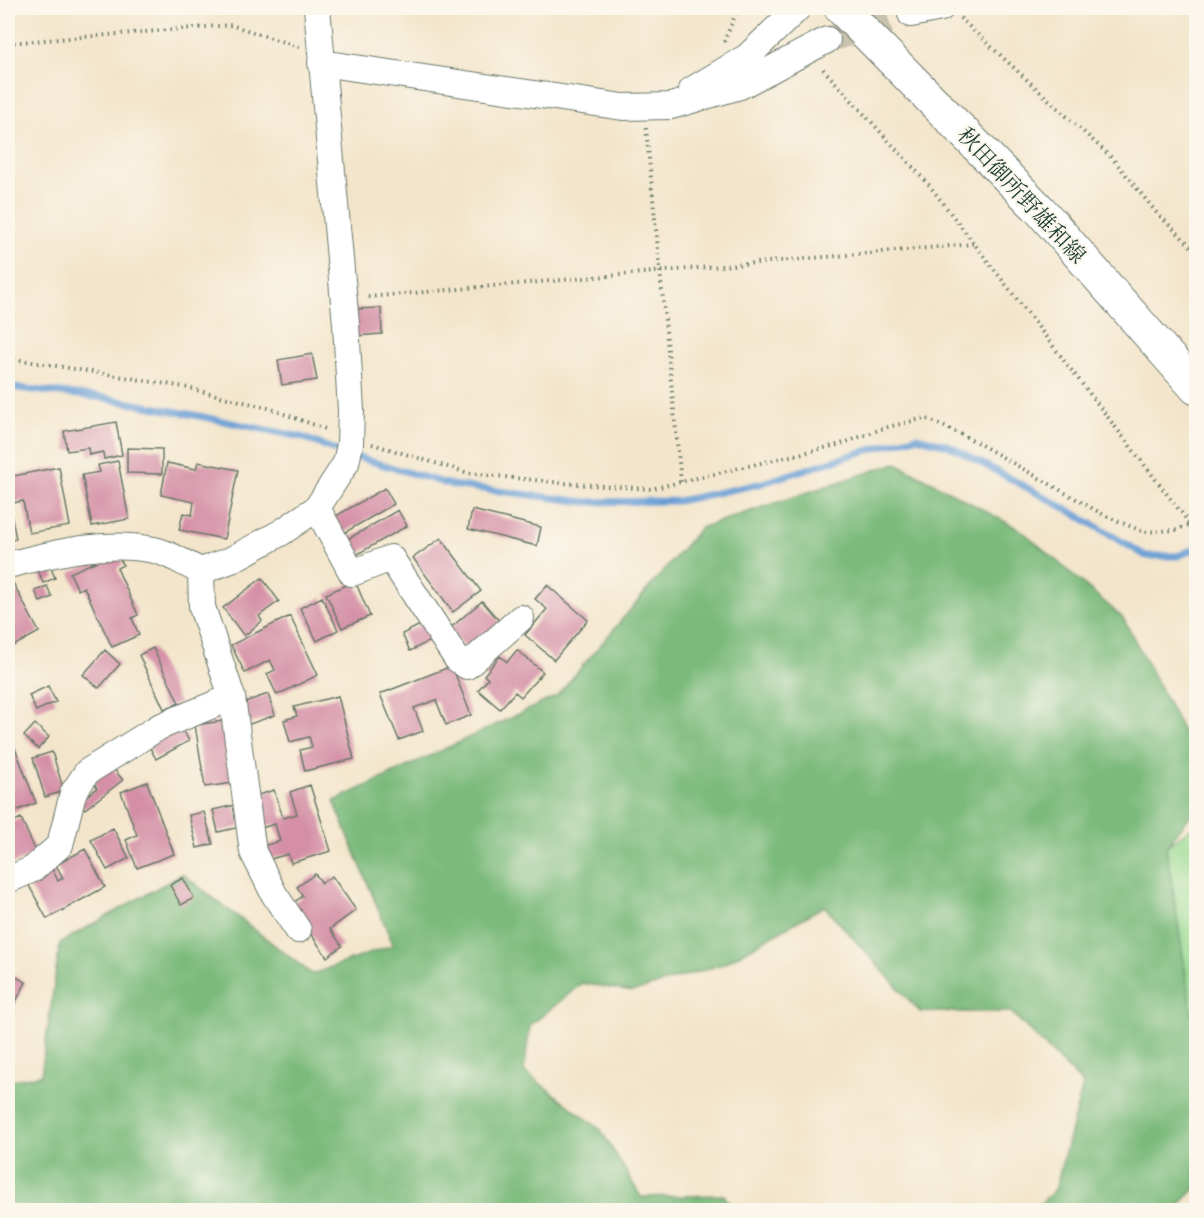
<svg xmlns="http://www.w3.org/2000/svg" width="1204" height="1218" font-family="'EB Garamond','Noto Serif JP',serif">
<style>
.green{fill:#99da91;stroke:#5c8c62;stroke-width:1.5}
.forest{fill:#7aba7b;stroke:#4c7c58;stroke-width:1.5}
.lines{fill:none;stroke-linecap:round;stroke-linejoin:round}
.stream{stroke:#689dd4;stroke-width:7}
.building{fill:#d48ea6}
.minor-tunnel{stroke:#c9c3ad;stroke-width:26;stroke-dasharray:26 13;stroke-linecap:butt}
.minor-casing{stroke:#697869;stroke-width:28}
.major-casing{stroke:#697869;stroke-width:35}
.path{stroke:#697869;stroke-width:4;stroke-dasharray:1.5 4.5;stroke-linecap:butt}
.minor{stroke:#fff;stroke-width:26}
.major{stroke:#fff;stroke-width:33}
.labels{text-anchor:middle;stroke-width:4.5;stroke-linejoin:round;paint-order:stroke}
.street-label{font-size:22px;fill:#1f3d34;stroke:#fbf7ec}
</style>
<rect width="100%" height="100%" fill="#fbf7ec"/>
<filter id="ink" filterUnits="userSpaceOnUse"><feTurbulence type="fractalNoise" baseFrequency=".0167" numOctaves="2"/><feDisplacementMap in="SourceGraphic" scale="12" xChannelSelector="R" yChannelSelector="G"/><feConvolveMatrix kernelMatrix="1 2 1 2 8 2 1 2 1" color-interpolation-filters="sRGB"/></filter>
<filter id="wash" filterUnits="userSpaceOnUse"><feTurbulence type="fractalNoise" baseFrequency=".008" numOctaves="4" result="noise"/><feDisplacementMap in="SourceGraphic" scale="24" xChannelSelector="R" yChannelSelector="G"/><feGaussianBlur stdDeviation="1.35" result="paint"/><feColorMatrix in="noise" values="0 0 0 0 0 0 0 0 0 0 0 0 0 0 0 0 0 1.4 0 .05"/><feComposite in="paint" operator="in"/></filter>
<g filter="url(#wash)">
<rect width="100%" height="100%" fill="#f3e5cb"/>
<path class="green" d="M1196,824V1040L1166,847Z"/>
<path class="forest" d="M896,463L1021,530L1123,618L1196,756V808L1166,847L1196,1040V1188L1174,1210H1033L1055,1190L1083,1084L1011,1012H920L824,906L723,964L633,992L582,983L530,1026L524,1071L601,1130L641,1197L724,1195L733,1210H286L162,1206L137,1210H8V1081L41,1075L60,943L182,874L312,974L393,945L334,801L557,696L700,528Z"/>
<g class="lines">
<path class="stream" d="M8,387L104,398L194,415L301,437L343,453
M353,456L451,485L585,502L678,501L759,484L855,454L916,437L948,445L1070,511L1146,556H1178L1196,548"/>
</g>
<g id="blocks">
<path class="building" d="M381,308L382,334L354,336L353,309Z
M312,354L317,380L282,385L278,360Z
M116,422L122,455L104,459L103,452L89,455L88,448L67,451L64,431Z
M8,430H9L13,453L8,454Z
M127,448L162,449V474L127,473Z
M118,461L129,519L92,526L82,475L100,472L98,465Z
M198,462L238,470L224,539L179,530L183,513L192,515L194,502L161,495L167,463L196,469Z
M59,467L70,526L29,533L23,501L8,504V477Z
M385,488L394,504L344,533L334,517Z
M398,510L407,526L356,555L348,539Z
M472,510L541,527L537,546L468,529Z
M8,513H11L16,539L8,541Z
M441,538L481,591L453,612L413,558Z
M117,552L123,565L117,568L138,615L132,618L139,635L112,647L84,587L78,590L70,573Z
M49,563L55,578L43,583L37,567Z
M10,577L39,632L8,649V578Z
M262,578L279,601L259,616L262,621L244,636L223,608Z
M355,581L370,616L342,628L326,594Z
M547,585L588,620L554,660L525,635L547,609L535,599Z
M47,586L52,597L40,602L35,591Z
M322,597L338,630L317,641L300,608Z
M482,601L501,623L468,651L449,629Z
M290,616L318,675L277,695L267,674L275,670L270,660L245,673L231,645Z
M424,623L432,640L410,651L402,634Z
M153,648L179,703L164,709L139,655Z
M105,650L120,664L99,688L83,675Z
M517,650L543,672L521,697L515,692L500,709L478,690L488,679L484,675L500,656L507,662Z
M452,666L471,715L446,725L436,700L414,708L423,731L399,740L380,694Z
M48,686L56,702L36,711L29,695Z
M268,694L275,715L247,725L239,704Z
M338,696L354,759L305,771L300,750L312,747L309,737L290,742L284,720L297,716L294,707Z
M223,721L233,783L205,787L195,725Z
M35,724L49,737L38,749L24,736Z
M181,726L189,741L156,759L148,744Z
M8,730L36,803L8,814Z
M52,752L64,791L45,797L33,758Z
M112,767L123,780L85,809L79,802L97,788L93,782Z
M147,782L174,854L137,868L126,840L137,835L121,792Z
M310,785L331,851L291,863L288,854L264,861L260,847L280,841L275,824L258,829L249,798L274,790L283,818L297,814L290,792Z
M235,805L240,827L218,832L213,810Z
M204,812L213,844L197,848L189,815Z
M21,818L37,854L8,866V824Z
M113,828L129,858L107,870L91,840Z
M85,849L105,887L47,919L26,880L51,866L58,881L63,878L56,865Z
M315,874L322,883L332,876L356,910L330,929L342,946L327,957L290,905L303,896L297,887Z
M183,878L194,898L181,905L170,885Z
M8,973L26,982L8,1017Z"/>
</g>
</g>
<g filter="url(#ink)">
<use href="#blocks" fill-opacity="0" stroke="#697869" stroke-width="1.5"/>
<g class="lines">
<path class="minor-tunnel" d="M827,40L911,14"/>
<g class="minor-casing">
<path id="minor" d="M911,14L941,8
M321,63L623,107L671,106L740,86L827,40
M692,90L747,57L798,8
M317,508L352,573L391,558L457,659L467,666L521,618
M8,565C55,553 105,540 154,550C170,553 186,565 201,571L231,560L282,532L317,508L346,463L350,444L351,411L346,324L317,8
M201,571L202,607L232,697L253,852L274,894L298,930
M8,880L33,869L60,845L73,793L87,772L159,727L232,697"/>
</g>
<g class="major-casing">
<path id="major" d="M841,8L1040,210L1196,388"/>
</g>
<path class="path" d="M960,18L1113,159L1156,212L1196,251
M724,42L738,8
M8,43L231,25L299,47
M823,69L929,185L1190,524
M646,128L681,482
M368,297L973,244
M8,358L184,387L268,408L328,430
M372,444L468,473L562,483L651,489L841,444L884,428L925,418L969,438L1104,515L1144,532L1176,530L1196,522"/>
<use href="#minor" class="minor"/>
<use href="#major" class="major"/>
</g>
</g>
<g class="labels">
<g class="street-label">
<text transform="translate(1022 195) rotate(47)" y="8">秋田御所野雄和線</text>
</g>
</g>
<rect width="1204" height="1218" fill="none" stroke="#fbf7ec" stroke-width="30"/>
</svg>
